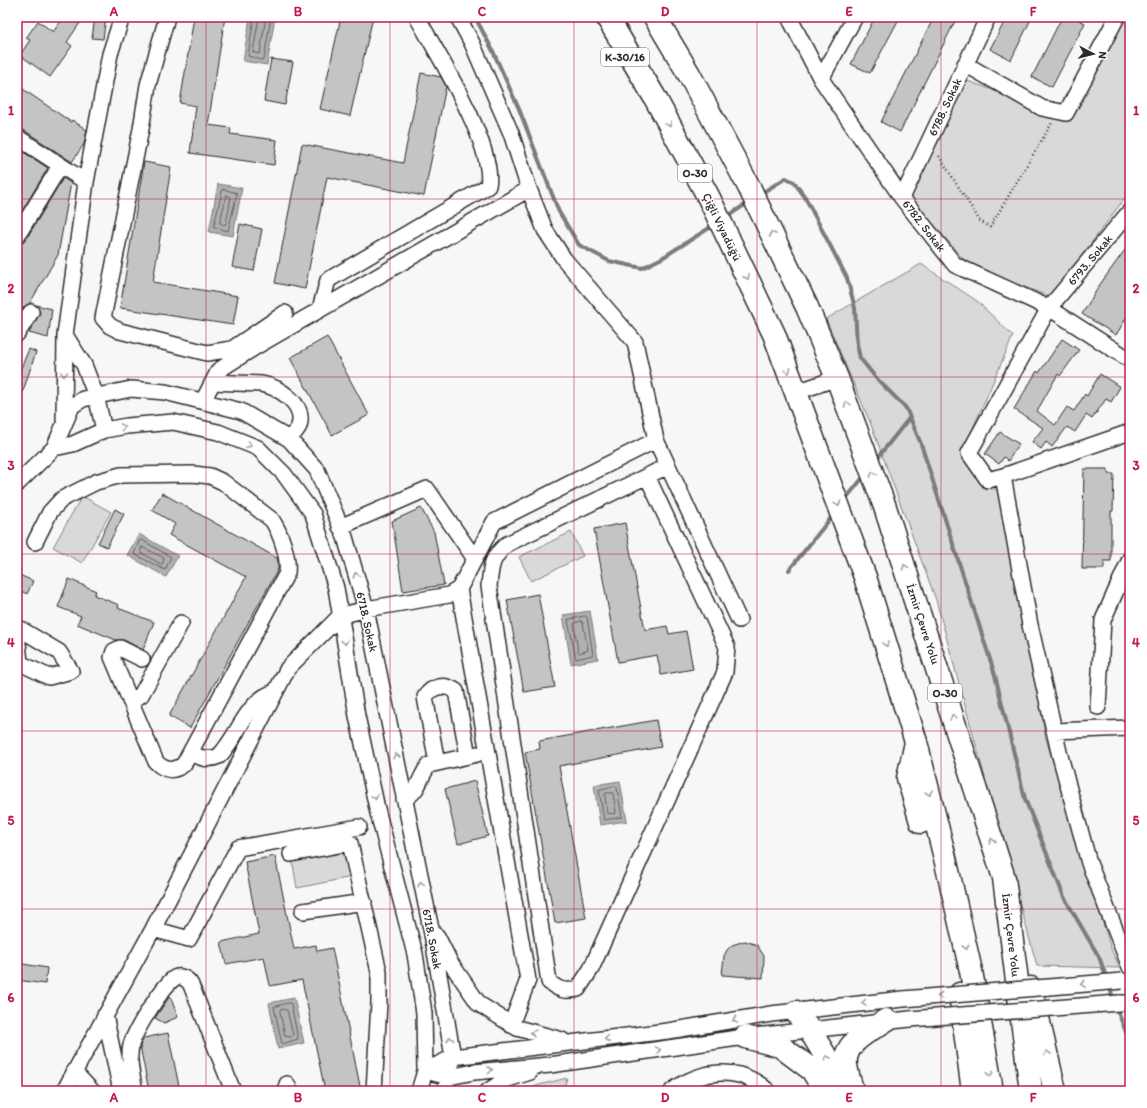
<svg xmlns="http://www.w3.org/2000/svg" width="1147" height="1108" font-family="Itim,sans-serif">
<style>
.green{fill:#d9d9d9;stroke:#828282}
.water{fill:#b0b0b0;stroke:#7b7b7b}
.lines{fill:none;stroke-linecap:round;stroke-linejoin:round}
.shore{stroke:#606060;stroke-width:1}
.stream{stroke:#7b7b7b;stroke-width:4}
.building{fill:#c4c4c4;stroke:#2b2b2b}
.minor-casing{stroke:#2b2b2b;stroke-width:18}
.highway-casing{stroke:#2b2b2b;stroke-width:25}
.path{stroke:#2b2b2b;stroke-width:2.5;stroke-dasharray:1 3;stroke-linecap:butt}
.minor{stroke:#fff;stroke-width:15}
.highway{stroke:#fff;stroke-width:22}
.minor-bridge-casing{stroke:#2b2b2b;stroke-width:18;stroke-linecap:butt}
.minor-bridge{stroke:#fff;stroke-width:15}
.oneway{stroke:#a0a0a0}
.grid{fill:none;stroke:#c2185b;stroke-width:1;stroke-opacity:0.55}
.labels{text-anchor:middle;stroke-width:3;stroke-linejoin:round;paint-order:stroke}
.shield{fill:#fff;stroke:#6b6b6b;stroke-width:1}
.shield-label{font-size:11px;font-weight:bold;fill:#2b2b2b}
.street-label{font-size:12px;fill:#2b2b2b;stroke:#fff}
.neatline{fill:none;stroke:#c2185b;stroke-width:1.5}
.grid-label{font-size:13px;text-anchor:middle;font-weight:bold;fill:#c2185b}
</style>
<rect width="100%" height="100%" fill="#f7f7f7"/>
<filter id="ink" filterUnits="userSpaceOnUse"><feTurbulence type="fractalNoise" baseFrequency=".025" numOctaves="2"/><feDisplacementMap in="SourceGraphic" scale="8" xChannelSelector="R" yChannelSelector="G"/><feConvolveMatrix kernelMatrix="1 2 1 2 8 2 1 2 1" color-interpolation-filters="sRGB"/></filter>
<g filter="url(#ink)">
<path class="green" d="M1124,17H1130V191L1051,297L969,266L909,195L965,80L1068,117Z
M921,264L977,301L1013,336L964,449L985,488L1002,490L1046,739L1111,949L1120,968L1037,966L936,600L870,422L826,319Z
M82,496L111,512L82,563L53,547Z
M571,532L583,556L531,581L519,557Z
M347,849L352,877L297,888L292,859Z
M567,1078L563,1091H518L519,1090Z"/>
<path class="water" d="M250,17H275L267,65L243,61Z
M218,184L242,188L233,236L209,232Z
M139,534L178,556L166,577L127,555Z
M590,611L598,659L571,664L563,615Z
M620,781L627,821L600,825L594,785Z
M294,998L304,1043L278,1049L269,1003Z"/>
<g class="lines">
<path class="shore" d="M254,17L248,56L262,60L264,59L271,17
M259,17L253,52L258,54L260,53L266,17
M223,189L237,193L228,231L214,227Z
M227,195L231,197L226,224L224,225L220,223Z
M142,540L171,557L165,570L134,554L139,541Z
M142,547L164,558L163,563L161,564L141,553Z
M585,616L587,617L593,655L576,659L568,620Z
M581,621L583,623L588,650L580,653L578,652L574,624Z
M615,786L617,788L622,817L604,820L599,790Z
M606,793H613L616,812L615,814L607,813L605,795Z
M289,1003L291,1004L298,1039L282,1044L274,1007Z
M281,1009L287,1010L293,1035L291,1037L285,1036L280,1012Z"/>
<path class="stream" d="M475,17L492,49L519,109L559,212L579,245L609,261L642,268L662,258L714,225
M760,194L786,178L794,182L805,197L847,278L855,308L857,344L860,358L876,378L906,408L921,444L995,675L1025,799L1064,897L1099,957L1107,979
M725,218L749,202
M875,461L910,417
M844,501L865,475
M789,570L834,514
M1109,986L1114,1000
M1116,1007L1130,1042"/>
</g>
<path class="building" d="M64,17H84L67,42L72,46L50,77L20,55L30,40L26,38L38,21L53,32Z
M95,17H106L103,39L92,38Z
M194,17H225L208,125L231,128L230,134L277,140L274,165L190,153L196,106L180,103Z
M341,17H373L350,116L320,109Z
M875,17H900L870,73L851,64Z
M934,17H957L900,132L881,122Z
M1007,17H1032L1011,60L990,49Z
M1062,17H1073L1085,23L1052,87L1032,77Z
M271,59L293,62L285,105L264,101Z
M421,73L441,77L446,86L424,196L327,177L305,289L275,283L302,144L403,163Z
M17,85L71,122L72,120L87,130L84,144L72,162L22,129L17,128Z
M17,148L48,168L17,219Z
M144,162L171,167L153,282L238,296L233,325L120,308Z
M63,178L71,183L58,255L30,303L24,307L17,317V245L25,241Z
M240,224L262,229L254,271L232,267Z
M1130,243V312L1116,335L1082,314L1101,283Z
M36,305L52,309L48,338L29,333L40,313Z
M327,337L369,415L332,435L290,358Z
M1062,339L1079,350L1060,376L1058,374L1037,411L1055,425L1067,407L1074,411L1085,394L1087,396L1100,374L1120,387L1111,402L1106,399L1092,419L1086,415L1075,432L1067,427L1052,447L1046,442L1041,449L1032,442L1043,428L1014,409L1037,371L1039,373Z
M29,349L36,352L19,403H17V367L21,368Z
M1000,432L1019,444L1008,461L1004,457L999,464L985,454Z
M1084,469H1108V474H1114L1113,511H1111V561H1104V569H1082Z
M162,493L277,558L278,561V569L190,728L169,716L246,577L169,535L175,524L152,510Z
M421,508L434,532L444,585L403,591L392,521Z
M115,509L124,514L107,547L98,543Z
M625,523L645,630L667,626L669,634L686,631L693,669L661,675L657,655L618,662L594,529Z
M17,574L33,581L27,594L17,589Z
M69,579L96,591L94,595L119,605L118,608L154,622L143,650L124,640H116L77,624L81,616L58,607Z
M538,594L555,687L524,692L507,600Z
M656,720L661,747L559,766L586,918L555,923L525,752L540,749L539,741Z
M475,781L488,836L458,844L445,789Z
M275,856L294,949L316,945L317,951L332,948L361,1091H325L302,980L270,986L264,957L226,964L221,942L259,934L245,862Z
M745,941L757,945L764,956L763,978L722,975L724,956L727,950L732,945Z
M17,963L47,968L45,984L17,980Z
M170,996L178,1017L164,1023L155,1018Z
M168,1033L180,1091H149L140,1046L144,1038Z"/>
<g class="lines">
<g class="minor-casing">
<path id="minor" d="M167,17L148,85L141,129L103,318L110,326L120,331L207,353L232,349L285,313
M458,17L472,43L511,133L529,189L545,230L564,259L635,342L656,440L739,620
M789,17L821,79L902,198L955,265L1049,308L1130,360
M965,64L1042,108L1066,113L1117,17
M821,79L855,17
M17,137L86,182
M902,198L988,17
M17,236L60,166
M320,309L328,280L488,186C496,147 437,53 417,17
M17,334L31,312
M65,335L84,365L96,396L104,430
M213,382L261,384C279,387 306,404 299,426C297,431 292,435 289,439
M797,392L837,378
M203,401L219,370L257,346L529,189
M64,420L65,335L86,182L110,54L122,17
M1130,432L1003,476L1030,625L1059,752L1089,863L1130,967
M54,448L73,444L104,430L127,426L173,422L218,432L258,448L284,474L313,514L336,588L357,716L378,813L415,954L424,1013L425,1071L419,1091
M647,476L727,647L725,672L591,969L578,989C565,992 559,990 549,982L489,586C491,566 491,558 507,544L647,476L668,466
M1003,476L988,480L969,453L1049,308L1130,211
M17,484L54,448L72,406L83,399L131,389L165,392L241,411L289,439L317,470L345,537L366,609L432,934L453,1057L445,1091
M340,527L427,489L475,559
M35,542L50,512L62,499L96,482L121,475L193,474L210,476L223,482L272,520C281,534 289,557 287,573L184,764C174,772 165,771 156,762L112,657L114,651L120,648L142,659
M17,627L59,652L71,671L49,677L20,663L17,633
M130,701L141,695L181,623
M1098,707L1103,620L1130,559
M1054,731L1130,728
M190,753C201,758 208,761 219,756C239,736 246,700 275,692
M437,763L425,697C433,685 445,684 456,691L468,756
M404,799C420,791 419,777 429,765L477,754
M291,854L350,843L379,972V1003L374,1091
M303,911L364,902
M153,929L189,939L238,848L359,827
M437,936L450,962L479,1004L517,1028L562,1040
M1119,1003H1130
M105,1015L121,1091
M511,1025L528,980L459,589L494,522L656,440
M425,1071L449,1077L474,1072L550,1065L745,1037L910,1019
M425,1071L453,1057L668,1031L771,1014L903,999
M74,1072L92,1091
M287,1084L290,1091
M64,1091L153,929L288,668L340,616L366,609L449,595L459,589
M135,1091C132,1076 128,1060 131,1045C135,1030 161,989 173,979C180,974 188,979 191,985L233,1091
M488,1091L505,1080L530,1072
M672,1091C702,1069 739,1065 768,1091"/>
</g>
<g class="highway-casing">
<path id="highway" d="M607,17L654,96L709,198L774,334L865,577L916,742L945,858L971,971L992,1091
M655,17L689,74L749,187L807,307L837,378L885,507L1004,878L1031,1091
M915,747L908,778L921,822
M1031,988L1055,1091
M960,994L973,1091
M796,1012L809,1029L847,1091
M745,1037L780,1046L812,1070L825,1091
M852,1090C850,1082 847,1073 846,1065C843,1042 870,1031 886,1020"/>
</g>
<path class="path" d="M939,156L980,221L990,227L1052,123"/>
<use href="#minor" class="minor"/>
<use href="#highway" class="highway"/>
<g class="minor-bridge-casing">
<path id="minor-bridge" d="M903,999L1122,981
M910,1019L1119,1003"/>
</g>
<use href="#minor-bridge" class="minor-bridge"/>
</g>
<defs><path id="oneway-chevron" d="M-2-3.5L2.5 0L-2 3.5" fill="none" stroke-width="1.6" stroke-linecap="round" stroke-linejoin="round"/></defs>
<g class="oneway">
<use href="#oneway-chevron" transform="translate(669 124) rotate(62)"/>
<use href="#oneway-chevron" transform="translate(772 234) rotate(-116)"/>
<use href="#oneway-chevron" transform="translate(747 277) rotate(64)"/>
<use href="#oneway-chevron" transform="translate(788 371) rotate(69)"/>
<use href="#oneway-chevron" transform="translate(64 374) rotate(92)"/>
<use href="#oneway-chevron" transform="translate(847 404) rotate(-111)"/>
<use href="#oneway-chevron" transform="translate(123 427) rotate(-9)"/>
<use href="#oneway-chevron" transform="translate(249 445) rotate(23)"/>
<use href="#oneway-chevron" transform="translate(873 474) rotate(-110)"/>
<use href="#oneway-chevron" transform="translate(838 504) rotate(70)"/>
<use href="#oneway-chevron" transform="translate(905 567) rotate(-108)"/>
<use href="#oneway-chevron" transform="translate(356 575) rotate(-106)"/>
<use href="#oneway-chevron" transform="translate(345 642) rotate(81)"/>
<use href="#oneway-chevron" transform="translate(886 644) rotate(73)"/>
<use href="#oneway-chevron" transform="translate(953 717) rotate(-107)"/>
<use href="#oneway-chevron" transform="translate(396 756) rotate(-102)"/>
<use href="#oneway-chevron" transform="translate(929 793) rotate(76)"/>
<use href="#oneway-chevron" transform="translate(375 797) rotate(78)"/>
<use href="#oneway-chevron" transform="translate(992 841) rotate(-107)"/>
<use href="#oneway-chevron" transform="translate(421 884) rotate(-101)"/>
<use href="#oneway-chevron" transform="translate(966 947) rotate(77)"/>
<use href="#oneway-chevron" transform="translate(1083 984) rotate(175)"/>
<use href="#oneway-chevron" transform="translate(940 996) rotate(175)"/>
<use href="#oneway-chevron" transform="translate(864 1003) rotate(173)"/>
<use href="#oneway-chevron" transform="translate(735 1020) rotate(170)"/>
<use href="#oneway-chevron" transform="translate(533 1033) rotate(-165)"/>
<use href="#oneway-chevron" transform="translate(450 1039) rotate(-100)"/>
<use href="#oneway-chevron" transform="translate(607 1039) rotate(173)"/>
<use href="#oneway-chevron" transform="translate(658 1050) rotate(-9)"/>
<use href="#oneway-chevron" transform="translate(1047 1053) rotate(-104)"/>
<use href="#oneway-chevron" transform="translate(827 1058) rotate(-121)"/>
<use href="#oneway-chevron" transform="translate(490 1070) rotate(-7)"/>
<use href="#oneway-chevron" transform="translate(990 1074) rotate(80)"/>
</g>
</g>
<path class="grid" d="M206,17V1091M390,17V1091M574,17V1091M757,17V1091M941,17V1091M17,199H1130M17,377H1130M17,554H1130M17,731H1130M17,909H1130"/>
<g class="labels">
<g class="shield">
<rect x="601" y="48" width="48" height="18" rx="3"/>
<rect x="678" y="164" width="34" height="18" rx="3"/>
<rect x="928" y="684" width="34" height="18" rx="3"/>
</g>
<g class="shield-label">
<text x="625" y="61">K-30/16</text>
<text x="695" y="177">O-30</text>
<text x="945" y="697">O-30</text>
</g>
<g class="street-label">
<text transform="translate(945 107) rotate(-65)" y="4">6788. Sokak</text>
<text transform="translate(924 226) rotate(52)" y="4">6782. Sokak</text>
<text transform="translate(722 227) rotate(64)" y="4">Çiğli Viyadüğü</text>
<text transform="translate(1090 260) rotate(-50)" y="4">6793. Sokak</text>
<text transform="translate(367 622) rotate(77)" y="4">6718. Sokak</text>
<text transform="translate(923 624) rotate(72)" y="4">İzmir Çevre Yolu</text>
<text transform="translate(1011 935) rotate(83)" y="4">İzmir Çevre Yolu</text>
<text transform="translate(432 939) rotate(79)" y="4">6718. Sokak</text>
</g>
</g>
<rect width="1147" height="1108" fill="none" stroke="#fff" stroke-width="44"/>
<g transform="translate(1093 54) rotate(97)" stroke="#ffffff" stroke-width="3" paint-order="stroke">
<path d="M0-3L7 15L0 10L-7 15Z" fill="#2b2b2b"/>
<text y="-6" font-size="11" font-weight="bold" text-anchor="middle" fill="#2b2b2b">N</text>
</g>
<rect x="22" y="22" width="1103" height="1064" class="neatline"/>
<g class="grid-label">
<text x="114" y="16">A</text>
<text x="298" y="16">B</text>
<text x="482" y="16">C</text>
<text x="665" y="16">D</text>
<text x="849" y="16">E</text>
<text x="1033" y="16">F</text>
<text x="11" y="115">1</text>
<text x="1136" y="115">1</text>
<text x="11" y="293">2</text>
<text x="1136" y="293">2</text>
<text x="11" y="470">3</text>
<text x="1136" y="470">3</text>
<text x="11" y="647">4</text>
<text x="1136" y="647">4</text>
<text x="11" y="825">5</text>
<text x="1136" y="825">5</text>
<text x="11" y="1002">6</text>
<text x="1136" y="1002">6</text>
<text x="114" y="1102">A</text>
<text x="298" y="1102">B</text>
<text x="482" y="1102">C</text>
<text x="665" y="1102">D</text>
<text x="849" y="1102">E</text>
<text x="1033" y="1102">F</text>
</g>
</svg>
